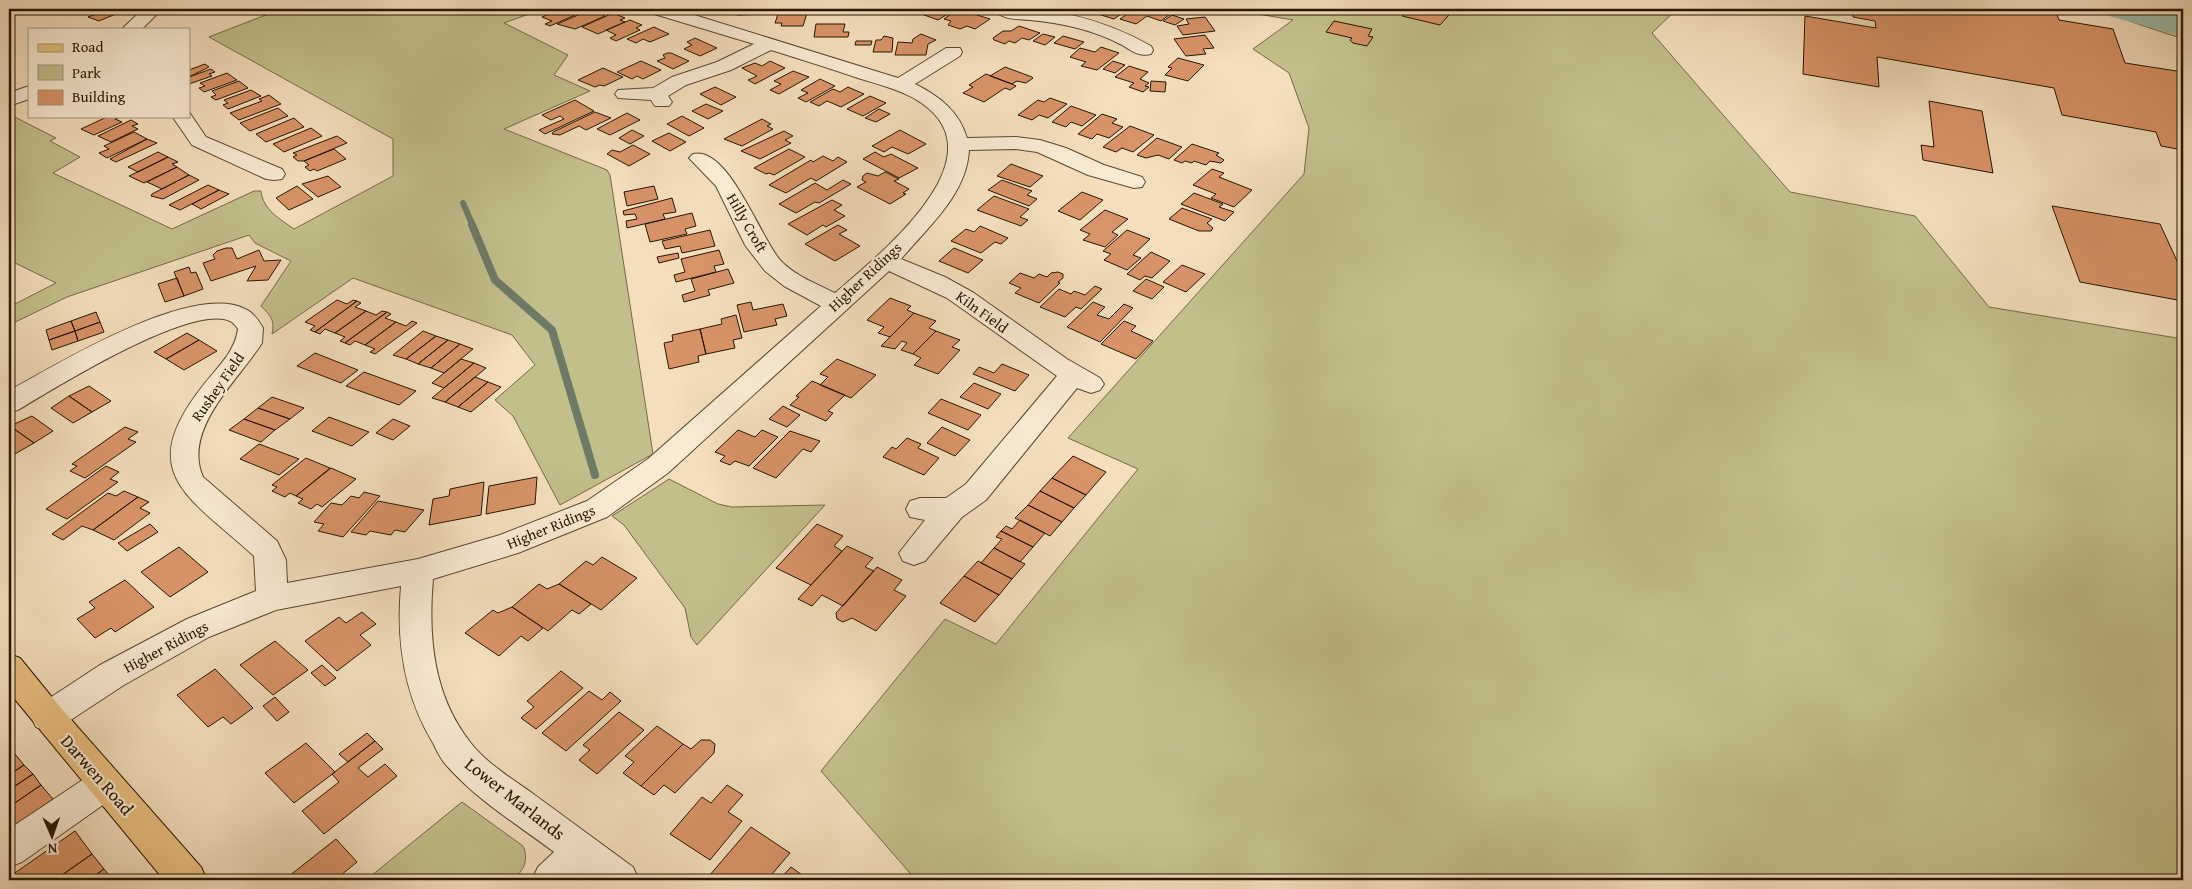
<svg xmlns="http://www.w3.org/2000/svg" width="2192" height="889" font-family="'Gentium Book Plus',serif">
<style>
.green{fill:#c2bf8b;stroke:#746a46}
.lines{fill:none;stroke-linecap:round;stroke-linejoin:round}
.stream-far1{stroke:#6d7a68;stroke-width:6}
.stream{stroke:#6d7a68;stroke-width:8}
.river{fill:#9cbcac;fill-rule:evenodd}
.building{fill:#d99368;stroke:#271601}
.minor-casing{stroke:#5a4830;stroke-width:2}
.major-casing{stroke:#271601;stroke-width:2}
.minor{fill:#f8ead3;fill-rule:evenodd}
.major{fill:#eabf7e;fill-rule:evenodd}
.labels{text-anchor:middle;stroke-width:4.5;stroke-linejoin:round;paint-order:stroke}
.street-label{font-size:15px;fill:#271601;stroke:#f8ead3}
.near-street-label{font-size:18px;fill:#271601;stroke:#f8ead3}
</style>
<rect width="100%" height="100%" fill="#f4debb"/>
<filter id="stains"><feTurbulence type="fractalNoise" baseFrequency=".004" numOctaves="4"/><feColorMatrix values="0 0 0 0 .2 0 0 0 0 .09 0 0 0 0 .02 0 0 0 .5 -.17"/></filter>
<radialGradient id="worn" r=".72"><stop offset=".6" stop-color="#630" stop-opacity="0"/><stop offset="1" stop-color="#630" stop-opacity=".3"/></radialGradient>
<path class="green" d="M281,9H543L504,23L568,55L554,75L590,91L504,129L607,170L610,175L653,454L560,505L513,416L495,400L535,365L512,335L353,278L272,334C275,320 271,316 261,306L291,261L255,243L249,235L67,297L9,325V307L56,283L9,260V114L56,138L50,141L80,157L53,173L172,229L254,191H261C263,210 280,219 294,229L393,176V139L209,37Z
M1229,9H1677L1652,33L1790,192L1915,216L1989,307L2183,339V880H916L821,771L945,619L996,644L1138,469L1068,438L1304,174L1309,128L1289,73L1253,49L1293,20Z
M2093,9H2110L2183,29V39Z
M2134,9H2183V22Z
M669,479L718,504L732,507L825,505L697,645L691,637L685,608L624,525L612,516Z
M462,802L523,846C529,860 524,870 513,880H366Z"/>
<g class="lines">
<path class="stream-far1" d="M463,203L473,226"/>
<path class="stream" d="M472,225L495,280L552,330L595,475"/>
<path class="river" d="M2104,9H2159L2183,15V36L2109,16Z"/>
</g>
<path class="building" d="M91,9H108L94,15L85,11Z
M108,9H128L99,21L88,17Z
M560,9L576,12L572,14L575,15L550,26L545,24L552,21L542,17Z
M592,9L605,16L575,29L557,24Z
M739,9H773L771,14L737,15Z
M922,9L930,11L956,9L938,20L916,12Z
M958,9L990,19L975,29L967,26L960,29L948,25L951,21L944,19Z
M1103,9H1128L1114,19L1098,14Z
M1135,9L1154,13L1157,10L1170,14L1161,21L1147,16L1136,24L1120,19Z
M1404,9H1454L1440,25L1402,16L1407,10Z
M1852,9L1873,11V9H2055L2059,20L2113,29L2125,63L2183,72V150L2161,146L2156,132L2062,115L2054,88L1877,57L1879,87L1803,74L1805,16L1876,28L1875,21L1853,17Z
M613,13L625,18L620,20L625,22L598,34L582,27Z
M807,13L803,26H781L782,23H775L778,14Z
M1172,15L1184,19L1175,25L1163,21Z
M1205,17L1215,31L1183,35L1177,26L1189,24L1186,19Z
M630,20L642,25L636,28L640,30L616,41L610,38L616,35L606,30Z
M1334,21L1372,29L1368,36L1373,37L1367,46L1353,43L1350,40L1352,38L1326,32Z
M816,24H845L843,32H849L848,37H814Z
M1019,26L1040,33L1029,40L1022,38L1015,43L1009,41L1005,44L994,40L993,38L1003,31H1011Z
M654,27L669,34L650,42L643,39L636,43L627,39Z
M921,34L936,40L928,44L926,55H895L898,42L912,43L913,39Z
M1043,34L1055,37L1045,45L1033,41Z
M1205,35L1214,48L1203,49L1206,54L1186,56L1174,39Z
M884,36L893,38L892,52H873L876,40H881Z
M1063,36L1084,42L1075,49L1054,43Z
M695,38L717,48L700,56L684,49L692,45L687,42Z
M856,41H872L871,45H855Z
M1101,47L1119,53L1097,70L1081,66L1086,62L1070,57L1080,48L1095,52Z
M667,53H671L689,61L673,69L657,61L665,58L663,55Z
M1178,58L1204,65L1188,81L1165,75L1172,68L1168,67Z
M641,61L661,70L643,79L637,76L632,79L617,72Z
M770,61L785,68L755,84L748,80L757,76L742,68L755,63L762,66Z
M1113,61L1125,65L1115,73L1103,69Z
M205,64L209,67L189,77V70Z
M1129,66L1148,72L1140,79L1149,83L1145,86L1149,87L1143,92L1129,87L1134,83L1115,77Z
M1005,67L1032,77L1033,78L1026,83L1017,81L1012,84L990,76Z
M603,68L623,77L604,86L600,85L595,87L578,80Z
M211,69L215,72L209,74L212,76L189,84V77Z
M793,71L809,77L779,94L770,90L781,84L774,81Z
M227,73L237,80L204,92L199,88L205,86L200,83Z
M986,74L1012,84L1016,86L1010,90L1005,88L984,102L963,93L973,87L969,85Z
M820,79L835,86L806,102L798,98L808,93L801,90Z
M239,81L248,88L216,100L211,97L216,95L212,91Z
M1151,81L1166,82L1165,92L1150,91Z
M715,87L736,97L721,105L700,94Z
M848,87L864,94L841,107L827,101L819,106L810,102L833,89L840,92Z
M251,90L261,96L228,109L223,105L228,103L224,100Z
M269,95L281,104L239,120L230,113L262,101L259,99Z
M870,96L886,103L863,116L847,109Z
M1050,98L1067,104L1048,118L1039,115L1032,120L1018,115L1038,100L1044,102Z
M575,100L594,111L545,134L539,130L564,119L560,116L551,120L542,115Z
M1929,101L1982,111L1993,173L1923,160L1921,145L1934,147Z
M706,104L723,111L708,119L692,111Z
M1071,106L1096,115L1082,126L1071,122L1066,127L1052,122Z
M278,108L288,116L250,131L240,123Z
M879,109L890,114L876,122L865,118Z
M595,112L611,118L586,130L579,126L560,135L552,134L553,132Z
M627,113L640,120L610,135L597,129Z
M1102,114L1117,119L1112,123L1123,127L1109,138L1097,134L1092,139L1078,134Z
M109,116L121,117L115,119L122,122L94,135L81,129Z
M682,116L704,128L689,136L667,124Z
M294,118L304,127L266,142L256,134Z
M762,119L771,124L767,126L773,129L742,146L724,139Z
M131,120L138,124L132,126L138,129L111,142L98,136Z
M1130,126L1154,135L1133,152L1122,148L1116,152L1103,147Z
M311,128L322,136L284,152L273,144Z
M632,130L644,136L630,144L619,138Z
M900,130L926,144L908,154L892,147L884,152L872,146Z
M784,131L793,136L785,140L791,143L760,159L741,151Z
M134,132L147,139L107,158L99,153L109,149L104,146Z
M669,133L686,142L670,151L652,141Z
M337,136L347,143L304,161H298L293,157L297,155L293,153Z
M1157,138L1182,147L1169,159L1158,155L1146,158L1137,155Z
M147,139L157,143L116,162L110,159Z
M1192,144L1219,153L1216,155L1224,160L1221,163L1210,161L1206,165L1194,161L1192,163L1185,161L1182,163L1174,160Z
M633,145L650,154L629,166L607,154L612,150L620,152Z
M334,149L346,159L317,171L314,169L310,171L305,167L309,165L304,161Z
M789,149L805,157L774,175L769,173L766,174L754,168Z
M158,152L168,157L138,172L128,167Z
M875,152L884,157L891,154L918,168L899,178L863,159Z
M823,156L833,161L838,157L847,162L816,181L811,178L786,193L769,185L811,160L813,162Z
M168,157L178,162L172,164L177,167L144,183L129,176Z
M1011,164L1043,176L1030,187L997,176Z
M177,167L189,175L162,189L147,182Z
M1212,169L1224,173L1219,177L1252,190L1234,207L1211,198L1216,194L1193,185Z
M885,172L899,179L894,181L909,189L903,193L906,194L890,204L857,187L866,182L862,180L863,176L867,173L878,176Z
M189,175L199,180L163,199L151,196L152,194Z
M328,176L341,187L318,197L302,184Z
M843,180L851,184L819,203L815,202L796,213L779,204L815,183L827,190Z
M1002,180L1032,191L1027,195L1037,199L1029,206L988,190Z
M208,185L219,190L180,210L169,205Z
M297,186L313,199L289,210L276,198Z
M654,186L658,199L627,206L624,192Z
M219,190L229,194L201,209L192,204Z
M1082,192L1103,200L1080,220L1058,211Z
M1194,193L1223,204L1219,207L1234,212L1225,221L1181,204Z
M994,196L1029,209L1020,217L1028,220L1021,226L977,210Z
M672,198L676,212L663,214L665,219L627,228L626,221L637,219L635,214L624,215L623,211Z
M832,200L842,205L834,210L845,216L826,227L823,225L807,235L788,224Z
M2052,206L2160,224L2183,274V301L2080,282Z
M1182,208L1212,219L1207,223L1213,228L1211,231H1199L1169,219Z
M1105,210L1128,219L1112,232L1118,235L1105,247L1083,240L1090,234L1080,230Z
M692,213L696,226L685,229L687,234L650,242L645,224Z
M838,225L847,230L839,234L860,246L835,261L805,244Z
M980,226L1008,238L1001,244L995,242L981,253L951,241L966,229L974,232Z
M710,230L715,246L682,253L680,246L665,249L662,241Z
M1127,230L1150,239L1133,255L1141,258L1127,270L1104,260L1111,254L1103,251Z
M226,248H232L237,259L259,250L264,261L281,260L268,280L247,281L256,266L211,281L203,263L215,259L213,255L217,251Z
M954,248L983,260L968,273L939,261Z
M719,250L724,264L714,266L716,272L676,282L674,275L685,272L681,259Z
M1151,252L1170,261L1152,278L1145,276L1140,280L1127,274Z
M678,253L679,258L659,263L657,257Z
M1182,265L1205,274L1186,292L1163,282Z
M189,267L191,273L196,272L203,289L184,296L174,272Z
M728,269L734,283L708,290L710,295L684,302L682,295L695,291L691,279Z
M1058,272L1063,274V278L1058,282L1060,283L1039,303L1015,293L1021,288L1009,283L1020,273L1034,278L1039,274L1047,277L1051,273Z
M177,278L184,296L165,302L158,284Z
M1146,279L1164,287L1152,299L1133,291Z
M1095,286L1102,289L1081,309L1076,307L1065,317L1040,307L1059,289L1071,294L1074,291L1085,295Z
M890,298L911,306L907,310L914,313L890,337L878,333L884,327L867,320Z
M337,300L347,304L353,300L357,301L315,332L310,330L315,326L305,322Z
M357,301L361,303L355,307L366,311L335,333L325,329L320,334L315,332Z
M751,302L753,310L783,304L787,316L775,319L777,325L744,332L737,305Z
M1093,302L1105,307L1097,315L1109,319L1124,304L1133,308L1100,342L1067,327Z
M366,311L376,315L382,311L387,312L345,343L340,341L345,337L335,333Z
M96,312L100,322L75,331L71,321Z
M387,312L391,314L385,318L396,322L365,345L355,341L350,345L345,343Z
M914,313L936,321L929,328L936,331L913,354L901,350L907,343L902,341L895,349L881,346Z
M736,315L742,338L733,340L735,348L706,354L700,329L722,324L721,319Z
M71,321L75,331L49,340L46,330Z
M412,321L417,323L375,354L370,352L375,349L365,345L396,322L406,326Z
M1124,321L1136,326L1131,331L1153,341L1136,359L1101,344Z
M100,322L104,332L78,341L75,331Z
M700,329L706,354L698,356L699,362L669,369L664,343L673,341L672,335Z
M75,331L78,341L52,350L49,340Z
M423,331L436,336L406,359L393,355Z
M936,331L960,340L952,347L960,350L938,374L914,365L921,358L913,354Z
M187,333L199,340L166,359L154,352Z
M436,336L448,340L418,364L406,359Z
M199,340L217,351L184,370L166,359Z
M448,340L460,344L431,368L418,364Z
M460,344L473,349L444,373L431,368Z
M315,353L358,370L341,383L297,366Z
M461,359L474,363L444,388L432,383Z
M837,359L876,375L851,398L820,385L828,377L820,374Z
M474,363L486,368L445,402L432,398Z
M1002,364L1029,375L1015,391L973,374L979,367L994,373Z
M364,372L416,391L399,405L346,386Z
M475,377L488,382L458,407L445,402Z
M812,381L845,395L828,411L833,413L826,421L790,405L799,397L796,396Z
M488,382L501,387L471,412L458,407Z
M974,383L1001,394L988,409L960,397Z
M89,386L111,401L92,412L69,396Z
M69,396L92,412L73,423L51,408Z
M272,397L304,408L290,419L258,408Z
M941,399L981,415L968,430L928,413Z
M783,406L800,415L787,427L769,419Z
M258,408L290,419L275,430L244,419Z
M32,416L53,431L34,443L10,426Z
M329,417L369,432L352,446L312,431Z
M244,419L275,430L261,442L229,430Z
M393,419L410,426L393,440L376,433Z
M10,426L34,443L13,455H9Z
M125,427L138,432L128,439L136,442L85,478L70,471L77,466L72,464Z
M942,427L970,440L955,456L927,443Z
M738,430L755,437L762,430L778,437L749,466L735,461L730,465L720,461L725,456L715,452Z
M790,431L820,441L811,452L803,449L776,478L753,468Z
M907,438L921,444L918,448L939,458L924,475L883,457L892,447L896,449Z
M259,444L299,459L279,475L240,459Z
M1073,456L1106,472L1086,495L1052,478Z
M306,458L330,468L296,496L290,493L285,497L272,491L277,487L272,485Z
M106,466L119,472L110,479L118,482L67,519L46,509Z
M331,468L356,479L322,507L317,504L311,509L298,503L303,499L296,496Z
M537,477L535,504L486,514L489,486Z
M1052,478L1086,495L1074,508L1040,491Z
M484,482L481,515L429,525L433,499L449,496L450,489Z
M124,491L138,497L93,530L82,526L63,540L52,534L108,493L116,496Z
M1040,491L1074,508L1062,522L1028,505Z
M364,492L380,496L343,537L318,531L324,524L314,522L331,503L342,505L351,496L359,498Z
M138,497L149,502L140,508L150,513L114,540L93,530Z
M378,501L424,510L405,532L395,530L391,535L370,531L366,535L351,532Z
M1028,505L1062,522L1050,536L1015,518Z
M1020,520L1045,533L1033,547L1001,531L1006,526L1012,529Z
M150,524L158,532L127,551L118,543Z
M817,524L843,536L834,546L842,551L811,585L776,568Z
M1001,531L1033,547L1020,562L994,548L1002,539L996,537Z
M847,546L873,558L865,567L874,571L843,606L822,595L812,606L798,599Z
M179,547L208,572L170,597L141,572Z
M994,548L1025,564L1012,579L981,563Z
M602,557L637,578L601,610L559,584L586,561L593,565Z
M978,561L1012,579L999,595L964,576Z
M877,567L902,580L894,590L906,596L876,631L852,618L843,622L837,619L836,613Z
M964,576L999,595L975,622L940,603Z
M125,580L154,607L115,632L111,628L95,638L77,619L95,608L89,602Z
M539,584L547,589L559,584L591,604L579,614L572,610L548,631L512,607Z
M512,607L543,628L528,641L521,636L499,656L465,633L493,610L498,613Z
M362,612L376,624L360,635L371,645L337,671L305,641L339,617L346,623Z
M275,641L308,670L273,695L240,665Z
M322,665L336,678L325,686L311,673Z
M215,669L253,708L231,724L223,717L208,727L177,695Z
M561,671L583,688L536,729L521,718L534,707L527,701Z
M589,691L602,700L610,692L621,701L566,751L542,733Z
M275,697L289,712L277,721L263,706Z
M619,712L644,730L597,774L579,760L590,750L583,745Z
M657,726L683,744L641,786L623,773L634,762L625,756Z
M367,733L375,741L348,762L339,754Z
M701,740H710L715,744L714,753L675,793L664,785L654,795L641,786L683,744L691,749Z
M375,741L383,749L358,768L368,777L385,764L397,776L324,834L302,811L339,782L332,774Z
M306,743L335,772L294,803L265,773Z
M14,753L24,765L9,775V756Z
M24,765L33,774L9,790V775Z
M33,774L41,785L9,807V790Z
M41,785L53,799L9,830V807Z
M727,785L743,795L728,812L742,821L710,860L670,834L702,797L711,803Z
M751,827L790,853L767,880H737L730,876L726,880H714L709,876Z
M75,831L92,854L55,880H9V877Z
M336,839L357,862L335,880H284Z
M92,854L104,869L89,880H55Z
M791,867L809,880H779Z
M104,869L113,880H89Z"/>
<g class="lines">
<g class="minor-casing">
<path id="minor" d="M143,9H162L142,29H122Z
M648,9H675L898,78L946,48H960L962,52L960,56L915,84C939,96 959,111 967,138L1016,137L1040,140L1066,148L1104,165L1142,177L1145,182L1142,187L1134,188L1088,175L1037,152L1016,149L969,150C967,194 928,227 901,259L945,277L974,293L1067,359L1100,378L1104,384L1100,390L1091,393L1077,388L986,500L962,517L925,561L914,565L903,561L899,553L925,520L910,517L906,509L910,501L920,498H946L966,484L1057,376L947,298L889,271L668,473L607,517L518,553L433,579C428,636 433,695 470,742C486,763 511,778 532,793C566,818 599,842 633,867L639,880H590L583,874L577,880H532L538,867L554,852C518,825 477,800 447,766C441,760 437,751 433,743C404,695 396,642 401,586L276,610L209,637L124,685L60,727L48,732L36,727L31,717L36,707L100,665L187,619L256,591L254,556C187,495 133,473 205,383C219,366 235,351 238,329C236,326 233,322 230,321C191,303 55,388 18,410L9,412V391C57,364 192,282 245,309C253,312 259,321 263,328L262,343C238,381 182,429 203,477L277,541L286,560L287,583L418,559L500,535L587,501L648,459L821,306L784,286L765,271L745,245L716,186L689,158L693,154C728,145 760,237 780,260C795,276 817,284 835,293C880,254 1008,153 915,99C898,89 877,84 858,78C829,68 800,59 771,50L731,70L686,85L668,96L672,102L669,106H655L651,100L618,98L615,94L618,90L653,88L672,77L717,62L754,44L651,13Z
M994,9C1048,5 1103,19 1151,46L1153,50L1151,54C1139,57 1132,51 1122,45C1094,30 1062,23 1030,20C1018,19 1001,20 994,9Z
M29,86V99L9,106V93Z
M189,112L206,137L282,169L285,174L282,179L274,180L266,179L192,145L172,116H189Z
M105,768L117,773L123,784L117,795L22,862L9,867V829L93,773Z"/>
</g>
<g class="major-casing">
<path id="major" d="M9,654L20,658L60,707L201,867L207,880H164L9,692Z"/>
</g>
<use href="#minor" class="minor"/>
<use href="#major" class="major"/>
</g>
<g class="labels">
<g class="street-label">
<text transform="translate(747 223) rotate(60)" y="5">Hilly Croft</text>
<text transform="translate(865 277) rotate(-43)" y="5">Higher Ridings</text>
<text transform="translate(982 312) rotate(36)" y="5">Kiln Field</text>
<text transform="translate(218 387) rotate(-55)" y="5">Rushey Field</text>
<text transform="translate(551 527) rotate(-22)" y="5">Higher Ridings</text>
<text transform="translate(166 647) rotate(-28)" y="5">Higher Ridings</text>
</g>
<g class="near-street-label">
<text transform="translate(97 775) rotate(49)" y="6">Darwen Road</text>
<text transform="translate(515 799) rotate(38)" y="6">Lower Marlands</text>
</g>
</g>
<rect width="2192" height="889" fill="none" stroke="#f4debb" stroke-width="30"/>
<rect x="10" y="10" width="2172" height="869" fill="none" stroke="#271601" stroke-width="2.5"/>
<rect x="15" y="15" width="2162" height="859" fill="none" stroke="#271601"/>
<rect x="28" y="28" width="162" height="90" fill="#f8ead3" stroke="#a4957f"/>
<rect x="38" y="44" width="25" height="8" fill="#eabf7e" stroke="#a4957f"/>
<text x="72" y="52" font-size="15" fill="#271601">Road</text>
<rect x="38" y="65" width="25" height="15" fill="#c2bf8b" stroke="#a4957f"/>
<text x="72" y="78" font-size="15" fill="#271601">Park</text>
<rect x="38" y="90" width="25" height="15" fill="#d99368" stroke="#a4957f"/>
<text x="72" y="102" font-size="15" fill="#271601">Building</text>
<g transform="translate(52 836) rotate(178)" stroke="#f8ead3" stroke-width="4" paint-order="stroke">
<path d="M0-4L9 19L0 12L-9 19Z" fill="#271601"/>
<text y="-8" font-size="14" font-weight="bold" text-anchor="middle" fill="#271601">N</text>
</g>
<rect width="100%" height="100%" filter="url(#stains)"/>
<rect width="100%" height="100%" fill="url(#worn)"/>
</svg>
